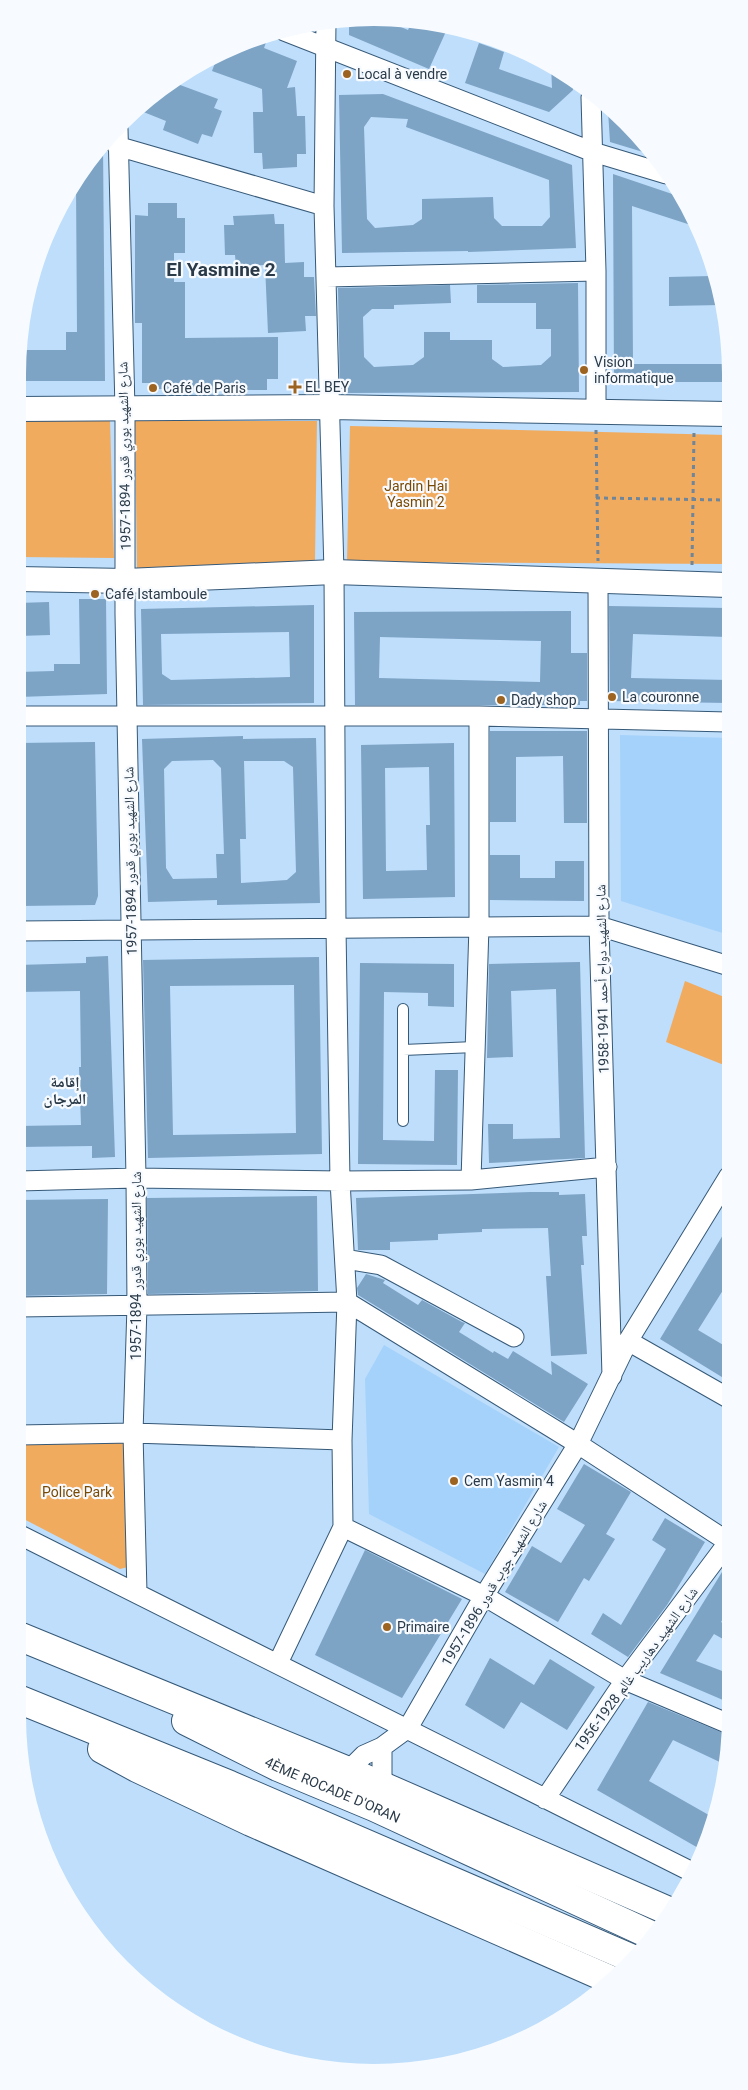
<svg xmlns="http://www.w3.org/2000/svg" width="748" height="2090" font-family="Roboto,'Noto Naskh Arabic',sans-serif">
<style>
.built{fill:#a5d2fb}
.green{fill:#f1ab5f}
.building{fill:#7da3c5;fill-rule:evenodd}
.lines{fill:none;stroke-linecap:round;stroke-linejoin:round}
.service-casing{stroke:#365978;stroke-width:12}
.minor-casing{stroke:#365978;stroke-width:21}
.tertiary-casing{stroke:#365978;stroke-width:26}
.motorway-casing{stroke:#365978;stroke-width:30}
.path{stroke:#6e859a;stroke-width:3;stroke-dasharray:4 4;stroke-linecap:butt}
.service{stroke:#fff;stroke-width:10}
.minor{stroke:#fff;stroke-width:19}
.tertiary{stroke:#fff;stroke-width:24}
.motorway{stroke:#fff;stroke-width:28}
.poi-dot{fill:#9c6420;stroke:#f7fbff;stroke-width:2}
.labels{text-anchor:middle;stroke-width:4.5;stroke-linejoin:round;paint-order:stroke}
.poi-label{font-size:14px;fill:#2a3a48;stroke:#f7fbff;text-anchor:start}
.street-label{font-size:14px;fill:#2a3a48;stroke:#f7fbff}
.park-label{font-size:14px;fill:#7a4904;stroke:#f7fbff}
.neighbourhood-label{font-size:15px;font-weight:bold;fill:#2a3a48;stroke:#f7fbff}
.district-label{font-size:19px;font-weight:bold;fill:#2a3a48;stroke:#f7fbff}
</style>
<rect width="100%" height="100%" fill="#bedefb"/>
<path class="built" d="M620,735L728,738L729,935L621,901Z
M384,1345L559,1447L485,1574L369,1514L365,1379Z"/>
<path class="green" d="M18,420H110L114,558L18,557Z
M135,421H317L315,561L137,570Z
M350,426L728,435V564L347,562Z
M685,981L729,999V1067L666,1042Z
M126,1440L128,1567L120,1569L18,1516V1445Z"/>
<path class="building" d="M382,19L408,30L412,21L448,27L429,69L349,35V20Z
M269,34L264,48L297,61L287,88L295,87L297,116H305L306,154H297V167L263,169L262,153H254L253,112H263L262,89L212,71L218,55Z
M479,43L504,52L499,69L552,88L551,65L573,82V90L549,112L465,83Z
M172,82L218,99L214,108L222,111L212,137L202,134L198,144L163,130L166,121L136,109Z
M383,94L572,165L576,248L468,252V251L342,253L339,95ZM371,117L408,119L406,127L549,180L550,217L542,226H502L494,218L493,197L422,199V219L413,225L375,228L367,219L364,127Z
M608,111L642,139L653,155L610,142Z
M103,145L105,381H18L21,350H66V332H77L76,182L91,157Z
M613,174L681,197L694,217L697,227L632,206L633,364H727L728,382H614Z
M148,203H177V218H185V253H174V282H185V338L278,337V379H267V390L155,389V383H142V323H135V215L148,216Z
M274,214L275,224H284L285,263L304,262V277H314L316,316H305L306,331L268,333L265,265L236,266L235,255H225L224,225H234L233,216Z
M712,276L721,305L669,306V277Z
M578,283L579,392L340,393L338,288L450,285L451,303L394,305V309H372L363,317L364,357L374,367L413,365L424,357V332H450V340H492V359L503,367L541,365L551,356V329H536V303H477V285Z
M79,599H106L107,694L18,697V672L54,671V664H80Z
M49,602L50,635L18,636V603Z
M314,605V703L143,705L141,609ZM289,632L290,677L171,680L162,674L161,634Z
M609,606L728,608V637L633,634L631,678L728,680V703L610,701Z
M571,611V653H587V701H580V705H355L354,612ZM380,637L541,641L540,682L379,678Z
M490,731H587V823H564L563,756L516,757V822H490Z
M243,736V739L316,738L320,903L217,905V900L148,902L142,739ZM213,760L221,768L224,854H216L217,878L173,879L166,868L164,769L172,761ZM244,761H284L293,767L296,872L287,880L241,883L240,839H246Z
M95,742L98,896L95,905L19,906L18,743Z
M454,743L455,897L363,899L361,745ZM429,767L430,825H426L427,870L386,871L385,768Z
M490,855H520V878H555V861H584V901L490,900Z
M108,956L115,1157L92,1158V1146L18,1147V1126L81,1125L79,1067H81L80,991L18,992V965L86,963V957Z
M319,957L322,1154L148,1158L143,960ZM294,985L296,1133L173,1135L170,986Z
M580,962L585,1158L489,1163L488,1124H513V1139L560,1138L556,989L511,991L513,1057L487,1058L489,964Z
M360,963L454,964V1007L428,1006V993L384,992L383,1140L434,1141L435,1070H458L457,1165L358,1164Z
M531,1192H559V1195L585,1194L587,1236H582L584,1265H581L587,1354L551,1356L546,1276H551L548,1228L482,1229V1232L438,1234V1240L390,1242V1250H358L356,1198Z
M317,1196L318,1291L148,1294L147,1198Z
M108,1199L107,1294L18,1296V1200Z
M729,1225L730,1279L698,1330L730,1349V1382L660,1339Z
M366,1274L385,1280L383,1283L418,1305L422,1300L462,1322L465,1323L459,1332L493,1353L494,1351L508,1359L513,1351L552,1375L551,1361L588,1384L564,1422L358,1295L357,1288Z
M584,1464L631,1492L606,1534L615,1539L589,1581L584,1578L558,1622L505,1592L532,1546L561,1563L585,1525L557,1509Z
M665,1518L705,1542L667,1605L628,1657L591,1634L603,1613L621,1625L666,1549L652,1540Z
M365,1550L462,1599L402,1698L315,1655Z
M730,1559V1608L721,1622L730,1627L723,1639L714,1634L696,1661L730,1674V1703L660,1673Z
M490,1658L534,1685L550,1659L595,1687L567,1730L521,1702L504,1729L465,1705Z
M648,1702L728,1735L724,1764L673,1740L649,1781L714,1818L700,1849L597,1790Z"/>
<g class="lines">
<g class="service-casing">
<path id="service" d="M403,1009V1121
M403,1050L475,1047"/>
</g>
<g class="minor-casing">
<path id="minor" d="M284,31L593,152L666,174
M591,97L596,271V412
M118,129L125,409V614L136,1178L137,1306L133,1433L137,1593
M117,146L324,206
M326,277L596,271
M598,581L599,926L612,1376
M18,716H479L728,722
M18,931L599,926L729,966
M471,1180L479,926V716
M18,1181L136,1178L340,1181L471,1180L607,1167
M345,1259L381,1265L514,1337
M18,1307L347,1302L578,1444L730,1543
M628,1341L730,1399
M18,1435L133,1433L342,1440
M343,1527L484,1596L625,1680L729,1724
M18,1534L690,1871
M278,1663L343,1527L342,1440L347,1302L340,1181L336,928L334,572L324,206L326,21
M382,1747L408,1728L484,1596L578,1444L628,1341L729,1176
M348,1771L364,1755L382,1747V1786
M545,1799L625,1680L730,1540"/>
</g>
<g class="tertiary-casing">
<path id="tertiary" d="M18,409L330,407L728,414
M18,579L126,581L334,572L728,585"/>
</g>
<g class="motorway-casing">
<g id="motorway">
<path d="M21,1637L348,1771L671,1912"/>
<path d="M18,1699L230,1785L633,1959"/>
<path id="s1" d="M186,1721L278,1767L374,1807L653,1936"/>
<path d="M102,1749L137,1768L251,1822L611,1980"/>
</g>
</g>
<path class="path" d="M596,430L598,561
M596,498L728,500
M692,565L694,431"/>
<use href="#service" class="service"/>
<use href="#minor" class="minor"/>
<use href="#tertiary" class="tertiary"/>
<use href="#motorway" class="motorway"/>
</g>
<g class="poi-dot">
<circle cx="347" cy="74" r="5"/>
<circle cx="584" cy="370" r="5"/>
<path d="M292.5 379.5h5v5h5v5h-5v5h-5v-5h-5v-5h5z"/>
<circle cx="153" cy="388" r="5"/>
<circle cx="95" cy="594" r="5"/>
<circle cx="612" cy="697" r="5"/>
<circle cx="501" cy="700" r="5"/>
<circle cx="454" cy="1481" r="5"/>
<circle cx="387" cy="1627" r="5"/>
</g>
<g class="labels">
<g class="poi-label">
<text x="357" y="79">Local à vendre</text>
<text x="594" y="367">Vision<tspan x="594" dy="16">informatique</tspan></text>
<text x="305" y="392">EL BEY</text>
<text x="163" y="393">Café de Paris</text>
<text x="105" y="599">Café Istamboule</text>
<text x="622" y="702">La couronne</text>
<text x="511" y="705">Dady shop</text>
<text x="464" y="1486">Cem Yasmin 4</text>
<text x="397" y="1632">Primaire</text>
</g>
<g class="street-label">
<text transform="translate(124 456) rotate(-91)" y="5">شارع الشهيد بوري قدور 1894-1957</text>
<text transform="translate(130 861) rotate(-91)" y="5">شارع الشهيد بوري قدور 1894-1957</text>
<text transform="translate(602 979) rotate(-91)" y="5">شارع الشهيد دواح أحمد 1941-1958</text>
<text transform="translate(136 1266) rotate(-90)" y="5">شارع الشهيد بوري قدور 1894-1957</text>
<text transform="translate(494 1583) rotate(-59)" y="5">شارع الشهيد جوب قدور 1896-1957</text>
<text transform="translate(636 1669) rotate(-54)" y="5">شارع الشهيد دهاريب غالم 1928-1956</text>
<text dy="5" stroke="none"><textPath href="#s1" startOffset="162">4ÈME ROCADE D'ORAN</textPath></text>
</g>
<g class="park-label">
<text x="416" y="491">Jardin Hai<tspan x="416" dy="16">Yasmin 2</tspan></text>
<text x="77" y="1497">Police Park</text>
</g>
<g class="neighbourhood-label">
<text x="65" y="1087">إقامة<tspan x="65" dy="17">المرجان</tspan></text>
</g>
<g class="district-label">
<text x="221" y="276">El Yasmine 2</text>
</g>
</g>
<path d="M0 0H748V2090H0ZM374 26H374A348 348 0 0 1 722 374V1716A348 348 0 0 1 374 2064H374A348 348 0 0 1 26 1716V374A348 348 0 0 1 374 26Z" fill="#f7fbff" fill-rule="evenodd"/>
</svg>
